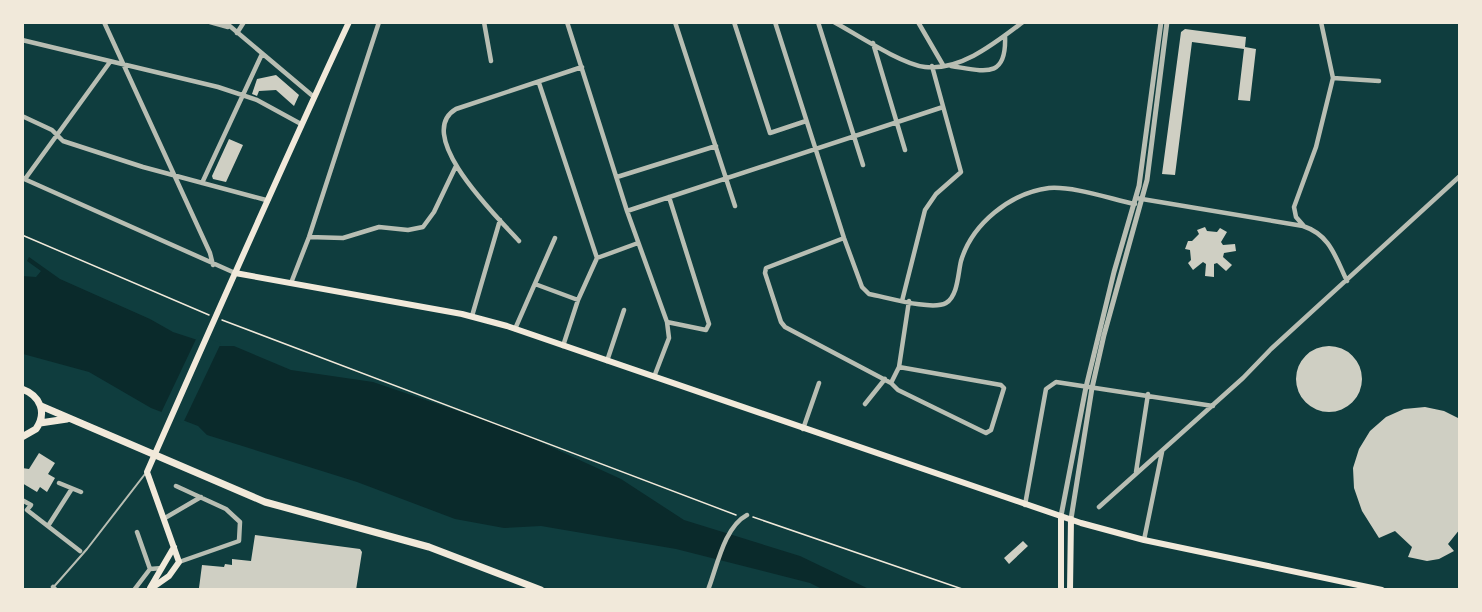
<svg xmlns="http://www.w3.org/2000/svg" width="1482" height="612" font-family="'Asap Condensed',sans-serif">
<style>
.water{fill:#0a2a2b}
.pier{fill:#0f3d3e}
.building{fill:#cfcfc3}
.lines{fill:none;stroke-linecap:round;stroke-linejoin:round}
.path{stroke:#f1e9da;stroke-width:1.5}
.service{stroke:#b8beb3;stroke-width:2}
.minor{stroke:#b8beb3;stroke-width:4.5}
.tertiary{stroke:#b8beb3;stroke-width:5}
.secondary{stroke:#f1e9da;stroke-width:6}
.primary{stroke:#f1e9da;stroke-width:7}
</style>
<rect width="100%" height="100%" fill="#0f3d3e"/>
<path class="water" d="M29,257L60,279L150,319L173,332L216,346H234L291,370L373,382L514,430L621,479L684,520L800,556L869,589H822L810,583L676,549L541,526L504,528L455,519L357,482L207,435L198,426L151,408L89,372L23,354L22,276L36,277L41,271L27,261Z"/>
<path class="pier" d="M198,335L221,343L183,423L161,413Z"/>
<path class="building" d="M1185,29L1246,37L1245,47L1256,49L1250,101L1238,100L1244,49L1192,42L1175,175L1162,174L1181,32Z
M276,75L299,95L294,106L276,90L259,91L257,96L252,94L257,79Z
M229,139L243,145L226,182L213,179L212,176Z
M1205,227L1207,231L1217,232L1220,228L1227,232L1221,242L1223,245L1235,244L1236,251L1224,253L1223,257L1232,265L1226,271L1217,263L1214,264V277L1205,276L1206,264L1203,262L1193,270L1188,263L1191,260L1190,250L1185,249L1188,241H1192L1199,234L1197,230Z
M1296 379a33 33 0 1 1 66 0a33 33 0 1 1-66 0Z
M1425,407L1444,411L1460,419V529L1448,544L1454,551L1439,559L1427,561L1408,557L1412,547L1395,531L1379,538L1362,511L1354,488L1353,468L1359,449L1370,431L1386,417L1404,409Z
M39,453L55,463L48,474L55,478L47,492L40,487L37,492L22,483V468L29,469Z
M255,535L360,549L362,552L356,590L199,588L202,565L224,567L225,564L232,565V559L251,561Z
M1023,541L1028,546L1009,564L1004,558Z"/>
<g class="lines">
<path class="path" d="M22,235L209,315
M222,320L736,515
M753,517L965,590"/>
<path class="service" d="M51,590L87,549L145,474"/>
<path class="minor" d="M104,22L210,253L213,265
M210,22L228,27
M225,22L314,97
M484,22L491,61
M567,22L627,211L667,322L669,338L654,377
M675,22L735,206
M734,22L770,133L806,121
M775,22L844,238L862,287L869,294C886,297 932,311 946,303C958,296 958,273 961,261C972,224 1010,193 1049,188C1073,186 1111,199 1135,204
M818,22L863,165
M834,22C856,34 901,64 925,67C961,71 995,43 1023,22
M918,22L943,65
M237,33L244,22
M22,40L218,87L257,100L301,124
M873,43L905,150
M951,66C984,71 1007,80 1005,36
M1333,78L1379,81
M539,83L597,258L578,300L563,346
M22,116L52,130L63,141L143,167L266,200
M617,177L716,146
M22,178L235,273
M25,179L110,62
M202,183L262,54
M1136,198L1303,226C1330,235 1335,256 1347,281
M627,211L943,107
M1303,225L1296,217L1294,207L1316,147L1333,78L1321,22
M309,237L343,238L379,227L408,230L423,227L434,212L456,166
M844,238L766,268L765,273L781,322L785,327L891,383L899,367L909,301
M519,241C499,219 412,135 456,109L582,67
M597,258L638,243
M291,283L309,237L379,22
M535,284L578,300
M902,301L925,210L936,194L961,172L932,66
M472,316L500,220
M667,322L706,330L709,324L669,197
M515,329L555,238
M607,361L624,310
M891,383L898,390L986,433L991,430L1004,388L1001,385L899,367
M865,404L885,379
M803,429L819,383
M1136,472L1148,394
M59,483L81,492
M176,486L226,509L240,522L239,541L179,562
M22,500L31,505L27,510L80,551
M1025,505L1046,389L1056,382L1213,406
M1099,507L1243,378L1271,349L1460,176
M165,518L201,497
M48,526L71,490
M137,532L150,569
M1144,540L1162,452
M53,587L56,590
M134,590L150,569L162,568
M708,590C717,567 724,527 747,515"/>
<path class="tertiary" d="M1061,516L1086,387L1114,272L1139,186L1161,22
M1071,519L1092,388L1104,335L1147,180L1167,22"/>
<path class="secondary" d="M235,273L462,314L507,326L1081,523L1144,540L1382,590
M150,588L174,547
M149,590L169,576L179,562L147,472C213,322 279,172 349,22
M1061,590V516
M1070,590L1071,519"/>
<path class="primary" d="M22,389C41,396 47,413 36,429L22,437
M41,406L265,502L429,547L541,590
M40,423L67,419"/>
</g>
<rect width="1482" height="612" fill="none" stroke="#f1e9da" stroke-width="48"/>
</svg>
